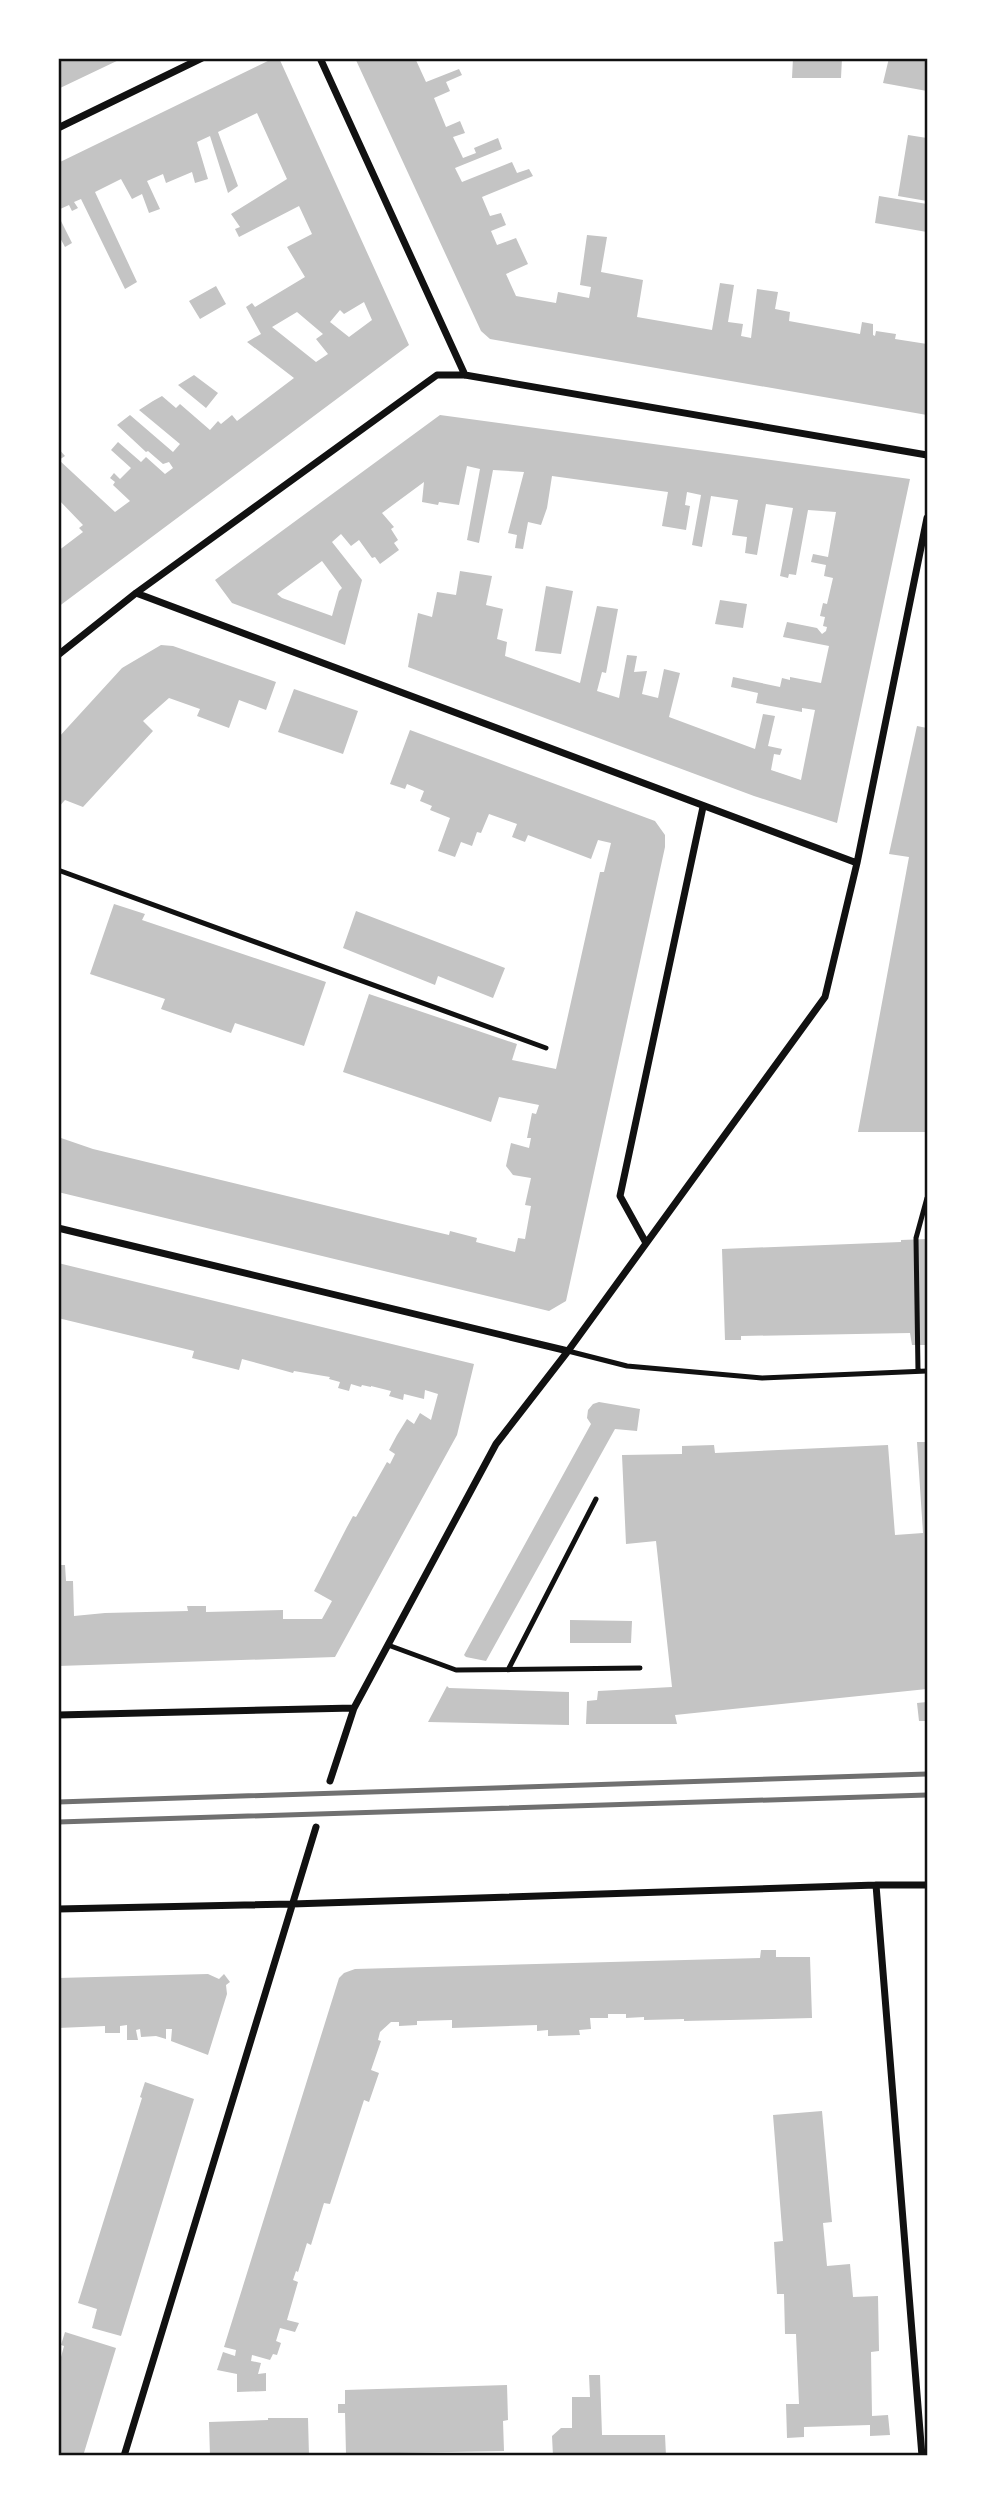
<svg xmlns="http://www.w3.org/2000/svg" width="985" height="2514" font-family="Bitter,serif">
<style>
.building{fill:#c4c4c4;fill-rule:evenodd}
.lines{fill:none;stroke-linecap:round;stroke-linejoin:round}
.service{stroke:#111;stroke-width:5}
.minor{stroke:#111;stroke-width:7}
.rail{stroke:#707070;stroke-width:5}
.neatline{fill:none;stroke:#111;stroke-width:2.5}
</style>
<rect width="100%" height="100%" fill="#fff"/>
<path class="building" d="M58,58H123L58,89Z
M274,58H279L409,345L58,607V551L83,532L79,528L83,525L58,499V448L65,456L59,460L115,512L130,501L113,485L115,482L110,478L114,473L120,479L131,468L111,450L118,442L141,462L146,457L165,474L173,468L169,462L163,464L148,451L146,452L117,425L130,415L173,452L180,444L139,410L153,401L162,396L176,408L180,404L210,430L218,421L221,424L232,415L237,421L294,378L247,342L261,334L246,307L252,303L255,307L305,277L287,247L312,234L299,206L239,237L235,229L240,227L231,214L287,179L257,113L218,132L238,186L228,193L210,136L197,142L208,179L195,183L192,172L166,183L163,174L147,181L160,209L149,213L142,194L132,199L121,179L95,192L137,282L125,289L81,199L74,202L78,208L72,211L69,205L58,210V163ZM364,302L372,320L349,337L330,322L340,310L344,314ZM297,312L323,334L316,339L328,354L316,362L272,327Z
M355,58H415L426,82L459,69L462,75L446,82L450,91L434,98L446,127L460,121L465,133L453,137L463,158L476,153L474,148L498,138L502,149L455,168L462,182L512,162L517,173L529,169L533,176L482,197L490,216L501,213L506,225L491,231L497,245L516,238L528,264L506,274L516,296L556,303L558,292L589,298L591,287L580,285L587,235L607,237L601,272L643,280L637,317L712,330L720,283L734,285L728,322L743,324L741,336L751,338L757,289L778,292L775,309L790,312L789,321L860,334L862,322L873,324V335L875,336L876,331L896,334L895,339L927,344V415L490,339L481,331Z
M793,58H842L841,78H792Z
M889,58H927V91L883,83Z
M908,135L927,138V201L898,196Z
M879,196L927,204V232L875,223Z
M58,215L72,243L65,247L58,234Z
M216,286L226,304L200,319L189,301Z
M194,375L218,393L206,408L178,385Z
M440,415L910,479L837,823L754,796L408,667L418,613L432,617L437,592L456,595L460,571L492,576L486,605L503,609L497,639L507,642L505,656L580,683L597,606L618,609L606,673L602,672L597,691L619,698L627,655L637,656L634,672L647,671L642,694L658,698L664,669L680,673L669,717L755,749L763,714L775,716L768,746L782,749L780,755L774,754L771,770L801,780L815,710L802,708V712L756,703L758,693L731,687L733,677L780,687L782,678L790,680V677L821,683L829,646L783,637L787,622L817,628L822,634L826,631L827,627L823,626L825,617L820,616L823,603L827,604L833,578L824,576L826,565L811,562L813,554L828,557L836,512L808,510L796,575L789,574L788,578L780,576L793,508L766,504L757,555L745,553L747,537L732,535L738,500L711,496L702,547L692,545L701,495L687,492L685,505L690,506L686,530L662,526L668,492L552,476L547,508L541,525L528,522L523,549L515,548L517,535L508,533L524,472L493,470L479,543L467,540L480,469L467,466L459,505L439,502L438,505L422,502L424,482L382,513L394,527L391,529L398,540L394,543L399,550L380,564L375,557L372,558L359,540L351,546L341,534L332,542L362,580L345,645L232,603L215,580ZM322,561L342,588L339,591L332,616L282,598L277,594Z
M546,586L573,591L561,654L535,651Z
M720,600L747,604L743,628L715,624Z
M161,645L173,646L276,682L266,710L239,700L229,728L197,716L200,709L169,698L143,721L153,731L83,807L65,800L58,808V738L122,668Z
M294,689L358,711L343,754L278,732Z
M917,726L927,728V1132H858L909,857L889,854Z
M410,730L655,821L665,835V847L566,1301L549,1311L58,1192V1139L61,1138L93,1149L398,1223L449,1235L450,1231L477,1238L476,1242L515,1252L518,1238L525,1239L531,1206L525,1205L531,1178L513,1175L506,1166L511,1143L529,1148L531,1138H527L532,1113L536,1114L539,1105L499,1097L491,1122L343,1072L369,994L517,1044L512,1060L556,1069L600,872H604L611,843L598,840L591,859L528,835L525,842L512,837L517,824L489,814L481,833L477,832L472,846L461,842L455,857L438,851L450,818L430,810L432,806L420,801L424,791L407,784L405,789L390,784Z
M114,904L145,914L142,920L326,982L304,1046L235,1023L231,1033L161,1009L165,999L90,974Z
M356,911L505,968L493,998L438,976L435,985L343,948Z
M927,1239V1345H912L910,1333L741,1336V1340H725L722,1249L901,1242V1240Z
M58,1263L474,1364L457,1435L335,1657L58,1666V1565H65L66,1581H73L74,1616L105,1613L188,1611L187,1606H206V1612L283,1610V1619H322L332,1601L314,1591L347,1527L353,1516L356,1517L387,1462L390,1464L395,1454L389,1450L397,1435L407,1419L414,1424L420,1413L431,1420L438,1394L425,1390L424,1399L404,1394L403,1400L389,1396L391,1391L371,1386V1387L362,1385L361,1387L351,1384L349,1391L338,1388L340,1382L329,1379L330,1377L294,1371L293,1373L242,1359L239,1370L192,1358L194,1351L58,1318Z
M599,1402L640,1409L637,1431L615,1429L486,1661L466,1657L464,1655L591,1424L587,1418L588,1410L593,1404Z
M917,1442H927V1689L675,1715L677,1724H586L587,1701L597,1700L598,1691L672,1687L656,1541L626,1544L622,1455L682,1454V1446L714,1445L715,1453L888,1445L895,1535L923,1533Z
M570,1620L632,1621L631,1643H570Z
M447,1686L449,1688L569,1692V1725L428,1722Z
M927,1702V1721H919L917,1703Z
M761,1950H776V1957H810L812,2018L684,2021V2019L644,2020V2017L626,2018V2014H608V2018H590L591,2029L579,2030L580,2035L548,2036V2030L537,2031V2025L452,2028V2020L417,2021V2025L399,2026V2022H391L380,2032L378,2040L381,2041L371,2070L379,2073L369,2102L364,2100L330,2204L324,2203L311,2245L307,2243L298,2272L296,2271L293,2280L298,2282L287,2320L299,2323L295,2332L280,2328L276,2341L281,2343L277,2355L273,2354L270,2360L252,2355L251,2361L261,2363L258,2374L266,2373V2391L237,2392V2374L217,2370L223,2352L235,2356L236,2350L224,2347L339,1978L344,1973L355,1969L760,1958Z
M208,1974L219,1979L224,1974L230,1982L226,1985L227,1994L208,2055L171,2041L172,2029H166V2039L156,2036L141,2037L140,2029L136,2030L138,2040H127V2025L120,2026V2033H105V2026L58,2028V1978Z
M145,2082L194,2099L121,2336L92,2328L97,2309L78,2303L142,2098L140,2097Z
M822,2111L832,2222L823,2223L827,2266L850,2264L853,2297L878,2296L879,2351L871,2352L872,2416L888,2415L890,2435L870,2436V2425L804,2427V2437L787,2438L786,2404H799L796,2334H785L784,2294H777L774,2242L783,2241L773,2115Z
M65,2332L116,2348L83,2456H58V2368L64,2346L61,2345Z
M589,2375H600L602,2435H665L666,2456H553L552,2436L561,2428H572V2397H590Z
M507,2385L508,2420L503,2421L504,2451L346,2454L345,2413H338V2404H345V2390Z
M268,2418H308L309,2456H210L209,2422L268,2420Z"/>
<g class="lines">
<path class="service" d="M58,870L546,1048
M568,1351L627,1366L762,1378L927,1371
M918,1371L916,1238L927,1198
M388,1645L456,1670L640,1668
M508,1670L596,1499"/>
<path class="minor" d="M320,58L465,375
M58,128L202,58
M136,593L857,863
M58,655L136,593L437,375H465L927,455
M58,1228L568,1351
M646,1243L620,1196L703,807
M58,1715L354,1708
M330,1781L354,1708L496,1444L568,1351L825,997L857,863L927,518
M876,1885L922,2456
M58,1909L292,1904L876,1885H927
M124,2456L316,1827"/>
<path class="rail" d="M58,1802L927,1774
M58,1822L927,1795"/>
</g>
<rect width="985" height="2514" fill="none" stroke="#ffffff" stroke-width="119"/>
<rect x="60" y="60" width="866" height="2394" class="neatline"/>
</svg>
